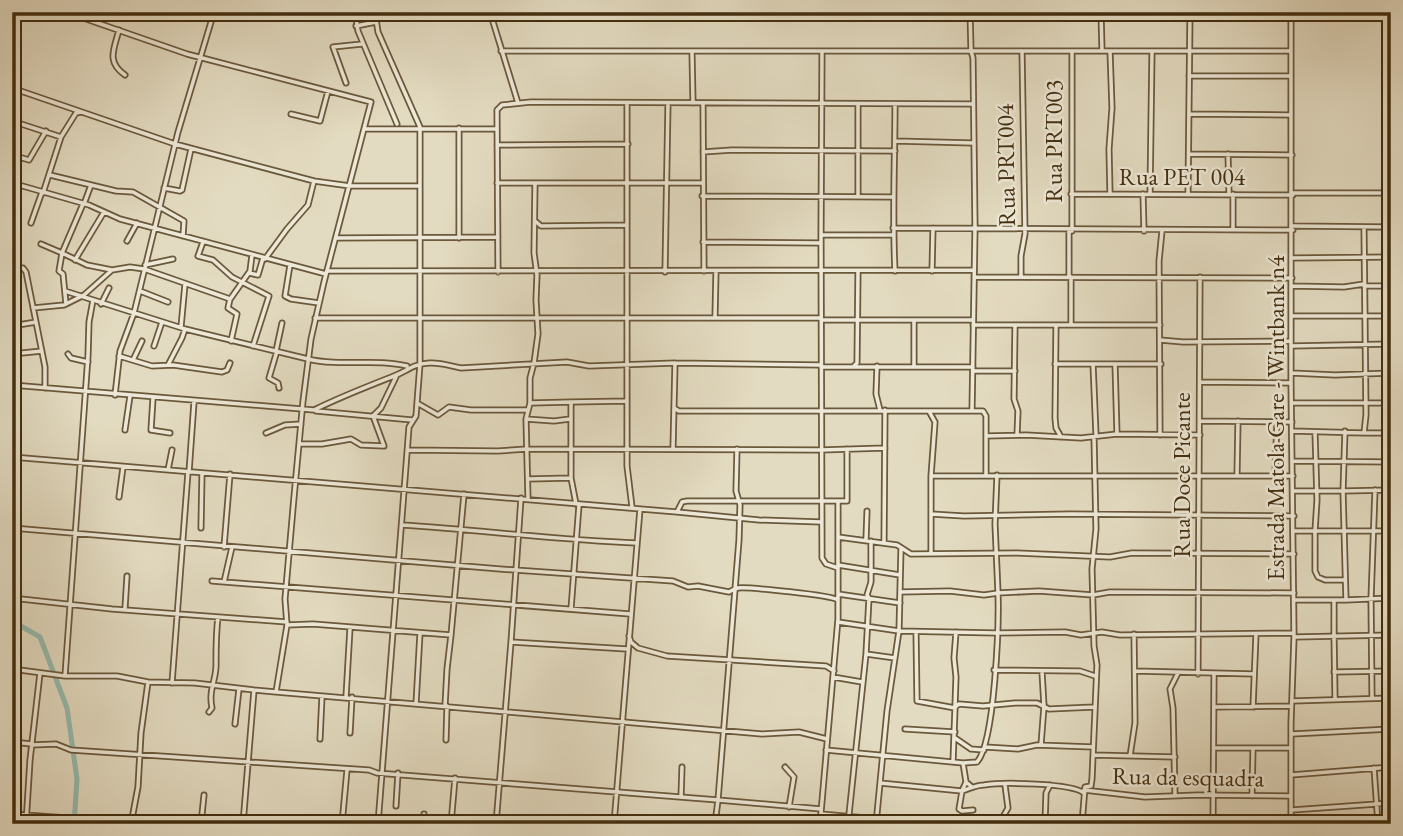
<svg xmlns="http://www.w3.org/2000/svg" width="1403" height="836" font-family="'EB Garamond',serif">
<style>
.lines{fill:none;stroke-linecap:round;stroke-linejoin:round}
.river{stroke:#96bbae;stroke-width:5}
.minor-casing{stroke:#6b593c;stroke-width:7}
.minor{stroke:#ede8d7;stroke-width:3.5}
.labels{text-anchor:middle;stroke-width:5;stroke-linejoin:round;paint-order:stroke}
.street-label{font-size:24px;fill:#432e0f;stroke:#ede8d7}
</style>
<rect width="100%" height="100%" fill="#e3dbc1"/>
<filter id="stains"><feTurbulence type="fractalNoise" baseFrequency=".00286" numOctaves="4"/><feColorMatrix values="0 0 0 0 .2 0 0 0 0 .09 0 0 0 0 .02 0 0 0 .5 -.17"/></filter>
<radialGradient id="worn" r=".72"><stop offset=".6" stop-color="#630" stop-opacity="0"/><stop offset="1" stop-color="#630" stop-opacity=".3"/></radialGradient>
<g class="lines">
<path class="river" d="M12,621L40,637L67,708L77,779L74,824"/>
<g class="minor-casing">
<path id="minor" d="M66,12L187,54L371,102L324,282L311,339L303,401L294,497L285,599L287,625L276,692L254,690
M355,12L358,31L397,124
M375,12L378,32L420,127V364L416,416L409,427L378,824
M490,12L518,103
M970,12L971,51L973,58L975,228L972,411
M1101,12L1102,51
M356,26L376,22
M119,30C114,49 106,62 125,75
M501,51H1291
M1072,51V231
M1110,51L1112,108L1109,149L1110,194
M822,52L821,235L822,558L826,564L838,568
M692,53L693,103
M1189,76H1291
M346,83L333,47L362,44
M12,88L175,144L314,181
M703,103L704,271
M627,104V466L632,507
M858,104V196
M291,114L320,121L328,91
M1190,114L1291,115
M12,121L61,137L43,193
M364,129H497
M12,133L17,122
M61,137L76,113L81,112
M895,141L973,143
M497,145L628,144
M703,152L732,150L895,151
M1189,154L1292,155
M1228,154L1229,194
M12,157H19L12,171
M19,157L29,160L46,131
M50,175L116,191L133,192L184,221L183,236
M12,183L89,205L120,219L326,274
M497,183H702
M164,188L180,191L182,190L191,149
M1293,193H1391
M1071,194L1293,195
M1143,194L1144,231
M1150,194L1152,51
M1188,194L1190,12
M702,196L893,197
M12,197L18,185
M83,204L62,253L87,265L112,270
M84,204L91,185
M535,221L541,226L627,225
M31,223L42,192
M1293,226L1391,227
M893,228L1293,230
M1233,229V194
M821,235H893
M337,238L498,237
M459,238V128
M127,241L137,223
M203,242L198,256L213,260L232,277L269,296L253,346
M703,242L821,243
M41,244L62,253L59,271L63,274L66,304
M1292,258L1391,257
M265,259L287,229L308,205L314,181L350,186H419
M75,260L104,212
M145,265L173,259
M290,265L285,296L291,299L319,303
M12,269L23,268L26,272L45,367V388
M327,271L974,270
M895,271C892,215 895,160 895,104
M932,271L933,228
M498,272L497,110L502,105L531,102L973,104
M665,272L668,103
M249,273L258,275L263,258
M1021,276V256L1025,234L1022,51
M974,277L1292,278
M1069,277V231
M1071,277V324
M1292,286L1344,287L1364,284
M1364,286H1391
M65,291L185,329L308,359
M140,291L168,302
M231,298L250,271L252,255
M93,300L89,322L88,356L65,676H117L148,682L195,683L254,690L243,824
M101,304L109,288
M33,308L64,305L84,295L112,270L130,267L144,269L230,299L228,308L237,314L231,341
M1292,316H1391
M715,317L716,271
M315,318H820
M821,320H973
M973,325H1160
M1015,325L1014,399L1018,411L1017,435
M1056,325L1055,418L1056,428L1061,437
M12,326L36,322
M181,327L185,284
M1160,340L1183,342L1291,341
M154,346L162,322
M1292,346L1391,344
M276,351L282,323
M277,351L269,378L278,383L279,388
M12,354L42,351
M68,354L71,358L88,362
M119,356L152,366L173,365L222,372L227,370L230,363
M308,359C341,367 375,358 407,366
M133,360L142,341
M1055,364H1161
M1093,364L1096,435
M1115,364L1117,434
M168,365L182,338L185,329
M854,366L857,363L858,272
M877,366L876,394L880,410
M914,366V320
M821,367H973
M973,371H1015
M1292,373L1335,375L1391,373
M1200,382L1291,383
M12,385L314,410C340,397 366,387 394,376C407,371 413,364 429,363C441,362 450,366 461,368L567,362L589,366L675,363L821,365
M115,395L120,351L134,313L178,132L214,12
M153,398L151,430L170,433
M417,403L438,415L449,407L471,410H528
M531,403L571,402
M1292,403H1391
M674,408L679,411H983L986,416V475
M316,411L412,420
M930,413L935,422L931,476V553
M526,419L554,421L570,419
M1200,421L1292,422
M125,430L130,396
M1292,431L1364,433L1366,415L1364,228
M266,433L285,425L301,424
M1364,433H1391
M1160,435L1159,261L1162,231
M986,436L1026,435L1081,438L1117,434L1200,435
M299,444H322L351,439L361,445L384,446L373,416L381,408L396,377
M673,448L675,363
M408,450L498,451L527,449L821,450L885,448
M12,457L677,512L682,502L687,501H847V449
M1293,461L1391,462
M168,470L172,450
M189,472L194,402
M997,475L995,524L998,593L1039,591L1093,595L1110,592L1294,593
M1237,475L1238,421
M1275,475L1277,421
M931,476H1293
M571,478V402L627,401
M528,479L571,478L576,504
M1294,491H1343L1345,431
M119,497L123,467
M528,499L526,419L530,403V378L534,363L538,334L536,300L537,275L534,253L535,183
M677,512L759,520L821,522
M931,514L964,516L1070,514L1294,516
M402,525C480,530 559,540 637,543
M12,528L500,569L673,581L688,587L698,586L729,592C733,590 734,589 738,588C750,587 831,595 838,600
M201,528L202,473
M1294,531H1315L1317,500L1315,432
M838,537L897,545L911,554L1017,553L1110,557L1132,553L1294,554
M866,540L867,511
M884,543L885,410
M224,547L230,474
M901,548L899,631L996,633L1065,632L1081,635L1102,632L1120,635L1294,633
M838,565L900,575
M1345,580H1325L1318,577L1315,571V531H1391
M212,581L630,614
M224,582L232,547
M900,592L950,591L984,595L998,593C999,624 995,742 977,762L963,763L966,782L972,787
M838,594L900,603
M12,598L112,609L287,622
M1294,600H1334
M1346,600L1391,598
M125,608L127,576
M571,609L579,505
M838,622L899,631L887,711L876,824
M287,625L313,624L451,635L464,494
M916,632L917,701L955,708L953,762
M1334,635V600H1346L1343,491L1391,490
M1334,635L1335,699
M629,636L631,642L638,648L667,656L826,666L834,671
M1295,637L1391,635
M511,642L521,498
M866,654L869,598L867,595L871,582V541
M12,669L65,676
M994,670L1080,671L1095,676
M1135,671L1254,674
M1334,672L1391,671
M1198,674L1200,277
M833,677L862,682
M172,683L188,472
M276,692L762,734L799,732L827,739
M346,697L350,628
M1372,698L1371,599L1375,490
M1292,701L1391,698
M416,704L420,633
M445,706L447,669L451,635
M955,706L956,677L954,658L956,632
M955,707L959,704L983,706L1015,703H1037L1049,709L1094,707
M1215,707L1291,706
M1253,707L1256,634
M209,712L212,708C208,689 217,679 216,663C216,648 216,633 218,617
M235,724L239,689
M905,729L955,732
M350,733L352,697
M1292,734L1391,729
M955,738L971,749L984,750
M320,739L322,696
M446,740L447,706
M12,742L32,744
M31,745L56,744L71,750L369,770L377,773L718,800L739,540L740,505L736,491L737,449
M1041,745L1044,706L1042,672
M985,747L1018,749L1037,745L1093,747
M1216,748H1291
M826,750L963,763
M1093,755L1175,757
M1130,756L1135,723L1134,634
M785,767L794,777L789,807
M1374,768L1378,824
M1291,775L1391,767
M966,782L962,791C969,789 976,785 984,785C1002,782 1071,783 1084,793
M880,783L962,791L959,809L962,811L973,810
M1084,790L1145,797L1198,795L1291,796
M1175,795L1173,708L1170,689L1178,673
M1252,796L1253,749
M681,797L682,767
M396,806L398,773
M1292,810L1391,803
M12,814L149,824
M821,814L877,819
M26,824L30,760L40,673
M131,824L138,787L141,733L148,682
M201,824L204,795
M342,824L347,770
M423,824L424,814
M451,824L455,778
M496,824L511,642L627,649
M614,824L640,509
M715,824L718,800L821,809
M820,824L838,619V502
M848,824L866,654L895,658
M999,824L1008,808L1005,785
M1045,824L1046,793L1050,785
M1082,824L1085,787L1091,786L1092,779L1097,665L1094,646L1092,569L1096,529L1094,437
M1213,824L1214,674
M1291,824V723L1294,637L1291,383V12"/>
</g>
<use href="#minor" class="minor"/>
</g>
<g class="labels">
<g class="street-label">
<text transform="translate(1054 141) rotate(-90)" y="8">Rua PRT003</text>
<text transform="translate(1006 165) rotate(-91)" y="8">Rua PRT004</text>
<text x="1182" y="185">Rua PET 004</text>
<text transform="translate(1276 418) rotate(-90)" y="8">Estrada Matola Gare - Wintbank n4</text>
<text transform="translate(1182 475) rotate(-90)" y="8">Rua Doce Picante</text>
<text transform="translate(1188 777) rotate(1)" y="8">Rua da esquadra</text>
</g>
</g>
<rect width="1403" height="836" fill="none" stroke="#e3dbc1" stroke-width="42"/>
<rect x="14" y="14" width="1375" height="808" fill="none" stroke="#432e0f" stroke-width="3.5"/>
<rect x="21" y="21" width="1361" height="794" fill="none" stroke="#432e0f" stroke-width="2"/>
<rect width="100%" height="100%" filter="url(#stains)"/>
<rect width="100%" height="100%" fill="url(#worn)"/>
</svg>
